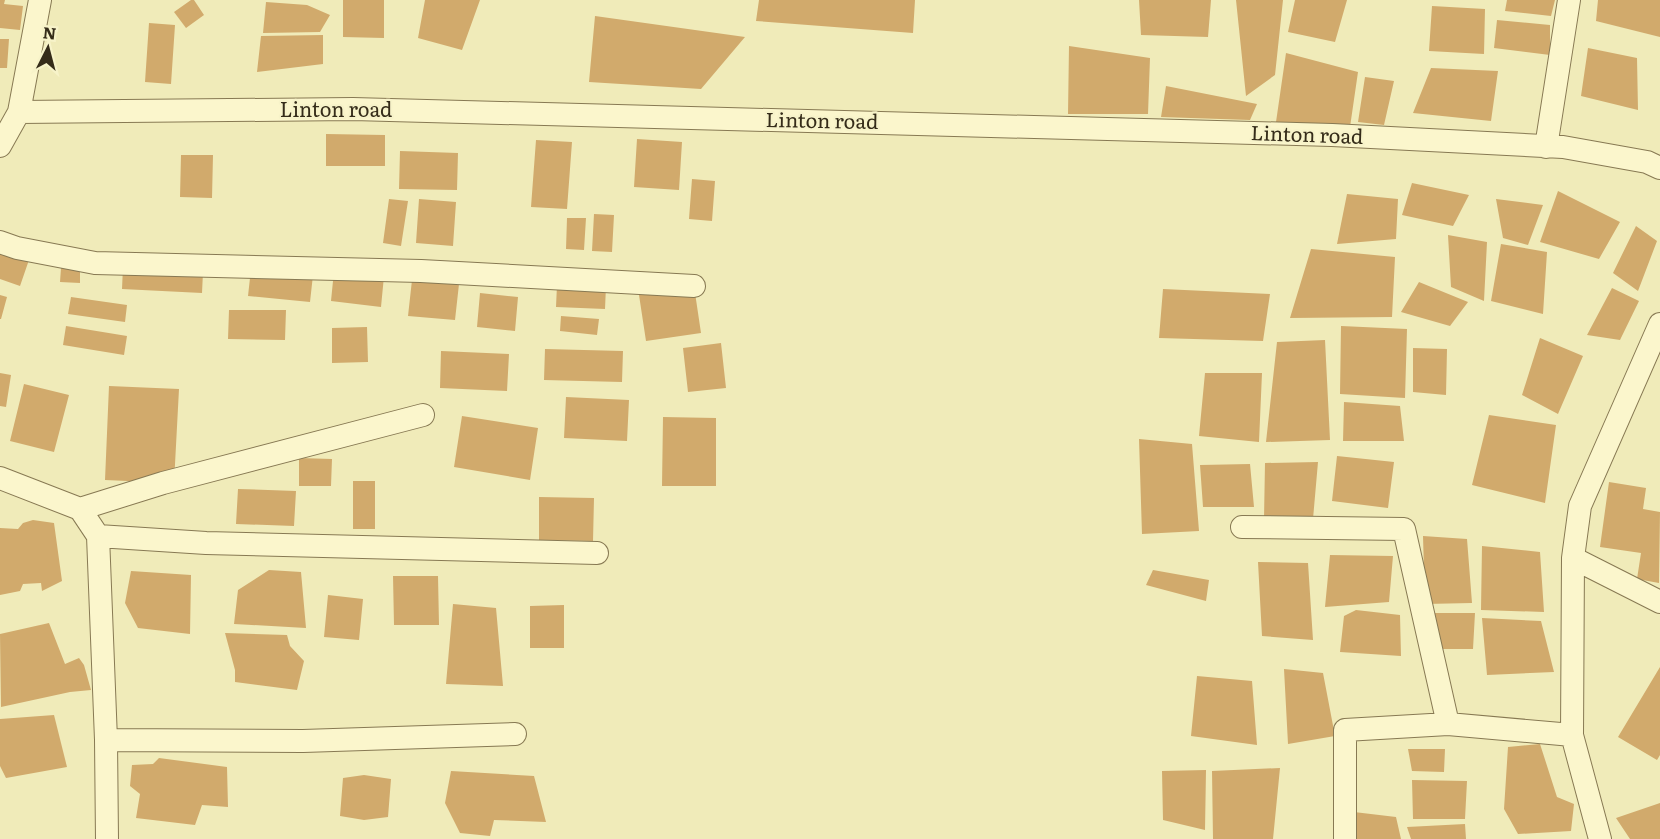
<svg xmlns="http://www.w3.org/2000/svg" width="1660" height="839" font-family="Literata,serif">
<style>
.building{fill:#d1aa6c}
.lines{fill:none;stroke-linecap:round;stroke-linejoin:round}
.street-casing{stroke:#877953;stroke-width:24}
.street{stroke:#fbf6cc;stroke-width:22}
.labels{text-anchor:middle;stroke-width:4.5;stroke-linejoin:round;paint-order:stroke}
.street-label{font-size:20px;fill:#352c19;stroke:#f7f3c9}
</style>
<rect width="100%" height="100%" fill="#f0ebb9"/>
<path class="building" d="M0,0H5L4,4L23,6L20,30L0,28Z
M191,0H194L204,15L186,28L174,12Z
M343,0H384V38L343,37Z
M425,0H480L462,50L418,38Z
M759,0H915L913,33L756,21Z
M1139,0H1211L1208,37L1141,35Z
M1236,0H1283L1275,75L1246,96Z
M1295,0H1347L1335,42L1288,32Z
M1507,0H1555L1551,16L1505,11Z
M1598,0H1660V37L1596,21Z
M266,2L307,5L330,15L320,32L263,33Z
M1432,6L1485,9L1484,54L1429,51Z
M595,16L745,37L701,89L589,82Z
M1497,20L1550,25V55L1494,48Z
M149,23L175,25L171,84L145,82Z
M323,35V64L257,72L261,36Z
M0,39H9L7,68H0Z
M1069,46L1150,58L1148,114H1068Z
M1588,48L1637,58L1638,110L1581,96Z
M1286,53L1358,72L1350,127L1276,122Z
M1431,68L1498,71L1491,121L1413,113Z
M1365,77L1394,81L1384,125L1358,122Z
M1166,86L1257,104L1250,120L1161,117Z
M326,134L385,135V166H326Z
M637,139L682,142L679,190L634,187Z
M536,140L572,142L567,209L531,207Z
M400,151L458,153L457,190L399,189Z
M181,155H213L212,198L180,197Z
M692,179L715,181L712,221L689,219Z
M1412,183L1469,195L1453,226L1402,215Z
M1558,191L1620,222L1599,259L1540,242Z
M1347,194L1398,199L1396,239L1337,244Z
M389,199L408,201L401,246L383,243Z
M419,199L456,202L453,246L416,243Z
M1496,199L1543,205L1528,245L1503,238Z
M594,214L614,215L612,252L592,251Z
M567,218H586L584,250L566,249Z
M1636,226L1657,241L1638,291L1613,273Z
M1448,235L1487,242L1484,301L1451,287Z
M1501,244L1547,252L1543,314L1491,301Z
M0,246L30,257L20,286L0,279Z
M1311,249L1395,257L1392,317L1290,318Z
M123,267L203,272L202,293L122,289Z
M61,268L80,269V283L60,282Z
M251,269L313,275L310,302L248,296Z
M334,271L384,276L381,307L331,301Z
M412,280L459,284L455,320L408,316Z
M1419,282L1468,302L1450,326L1401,312Z
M557,285L606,286L605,309L556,307Z
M694,286L701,333L646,341L639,295Z
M1612,288L1639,301L1620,340L1587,335Z
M1163,289L1270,294L1263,341L1159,338Z
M480,293L518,297L515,331L477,327Z
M0,295L7,297L1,319H0Z
M71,297L127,305L125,322L68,314Z
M229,310H286L285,340L228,339Z
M561,316L599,319L597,335L560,331Z
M66,326L127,336L124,355L63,345Z
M1341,326L1407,329L1405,398L1340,394Z
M367,327L368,362L332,363V328Z
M1540,338L1583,356L1558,414L1522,395Z
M1325,340L1330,440L1266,442L1277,342Z
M721,343L726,388L688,392L683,348Z
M1413,348L1447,349L1446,395L1413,392Z
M545,349L623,351L622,382L544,380Z
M441,351L509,354L507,391L440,388Z
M0,373L11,375L6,407L0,406Z
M1205,373H1262L1259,442L1199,436Z
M24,384L69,395L54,452L10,441Z
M109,386L179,389L174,483L105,480Z
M566,397L629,400L627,441L564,438Z
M1344,402L1400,406L1404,441H1343Z
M1489,415L1556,425L1545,503L1472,485Z
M462,416L538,428L530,480L454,467Z
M663,417L716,418V486H662Z
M1139,439L1192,444L1199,531L1142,534Z
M1337,456L1394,462L1388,508L1332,501Z
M299,458L332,459L331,486H299Z
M1318,462L1313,519H1264L1265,463Z
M1250,464L1254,507H1203L1200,465Z
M353,481H375V529H353Z
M1609,482L1646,488L1643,509L1660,512L1659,583L1637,579L1641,553L1600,547Z
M238,489L296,491L294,526L236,524Z
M539,497L594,498L593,541L539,540Z
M33,520L54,523L62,581L42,591L41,583L23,584L20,591L0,595V528L18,529L23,523Z
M1423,536L1467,539L1472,603L1425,604Z
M1482,546L1540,552L1544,612L1481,610Z
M1330,555L1393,556L1389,602L1325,607Z
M1258,562L1308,563L1313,640L1262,636Z
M269,570L301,572L306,628L234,624L238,590Z
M1153,570L1209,580L1206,601L1146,585Z
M131,571L191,575L190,634L138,628L125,603Z
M393,576H438L439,625H394Z
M328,595L363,599L359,640L324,637Z
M453,604L496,608L503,686L446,684Z
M564,605V648H530V606Z
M1356,610L1400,615L1401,656L1340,652L1344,616Z
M1425,613H1475L1473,649H1434Z
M1482,618L1541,621L1554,672L1487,675Z
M49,623L65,664L79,658L84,665L91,690L70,692L1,707L0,634Z
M225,633L287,635L290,646L304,661L297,690L235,682V670Z
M1660,667V755L1657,760L1618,737Z
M1284,669L1323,673L1335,736L1288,744Z
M1197,676L1252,681L1257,745L1191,736Z
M54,715L67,767L6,778L0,766V719Z
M1540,744L1557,797L1574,804L1571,831L1518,834L1504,809L1508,747Z
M1408,749H1445L1444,772L1412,771Z
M159,758L227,767L228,807L202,805L195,825L136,818L140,794L130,786L132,765L153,764Z
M1280,768L1273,839H1213L1212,771Z
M1206,770L1205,830L1163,820L1162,771Z
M451,771L534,776L546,822L494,820L490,836L460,833L445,803Z
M364,775L391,779L388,817L364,820L340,816L343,778Z
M1412,780L1467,781L1465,819H1413Z
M1660,803V839H1630L1616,818Z
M1354,812L1396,817L1401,839H1353Z
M1465,824L1466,839H1411L1407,827Z"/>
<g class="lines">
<g class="street-casing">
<path id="street" d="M19,112L40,0
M0,146L19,112L353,109L1332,135L1563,147L1647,162L1660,168
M1546,147L1569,0
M0,242L17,248L95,263L421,271L694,286
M0,478L80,509L163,483L423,415
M80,509L98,536L206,543L597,553
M1242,527L1404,529L1448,724
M98,536L106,740L107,839
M1573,558L1660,602
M106,740L303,741L515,734
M1345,839V730L1448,724L1572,735
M1600,839L1572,735L1573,558L1580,506L1660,324"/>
</g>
<use href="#street" class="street"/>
</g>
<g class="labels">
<g class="street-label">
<text x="336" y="117">Linton road</text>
<text transform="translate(822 121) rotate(1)" y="7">Linton road</text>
<text transform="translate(1307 135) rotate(2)" y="7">Linton road</text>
</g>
</g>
<g transform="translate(48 48) rotate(6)" stroke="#f7f3c9" stroke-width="4.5" paint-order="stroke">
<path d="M0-4.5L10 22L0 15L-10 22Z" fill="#352c19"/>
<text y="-9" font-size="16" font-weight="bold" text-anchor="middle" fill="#352c19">N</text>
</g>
</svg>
